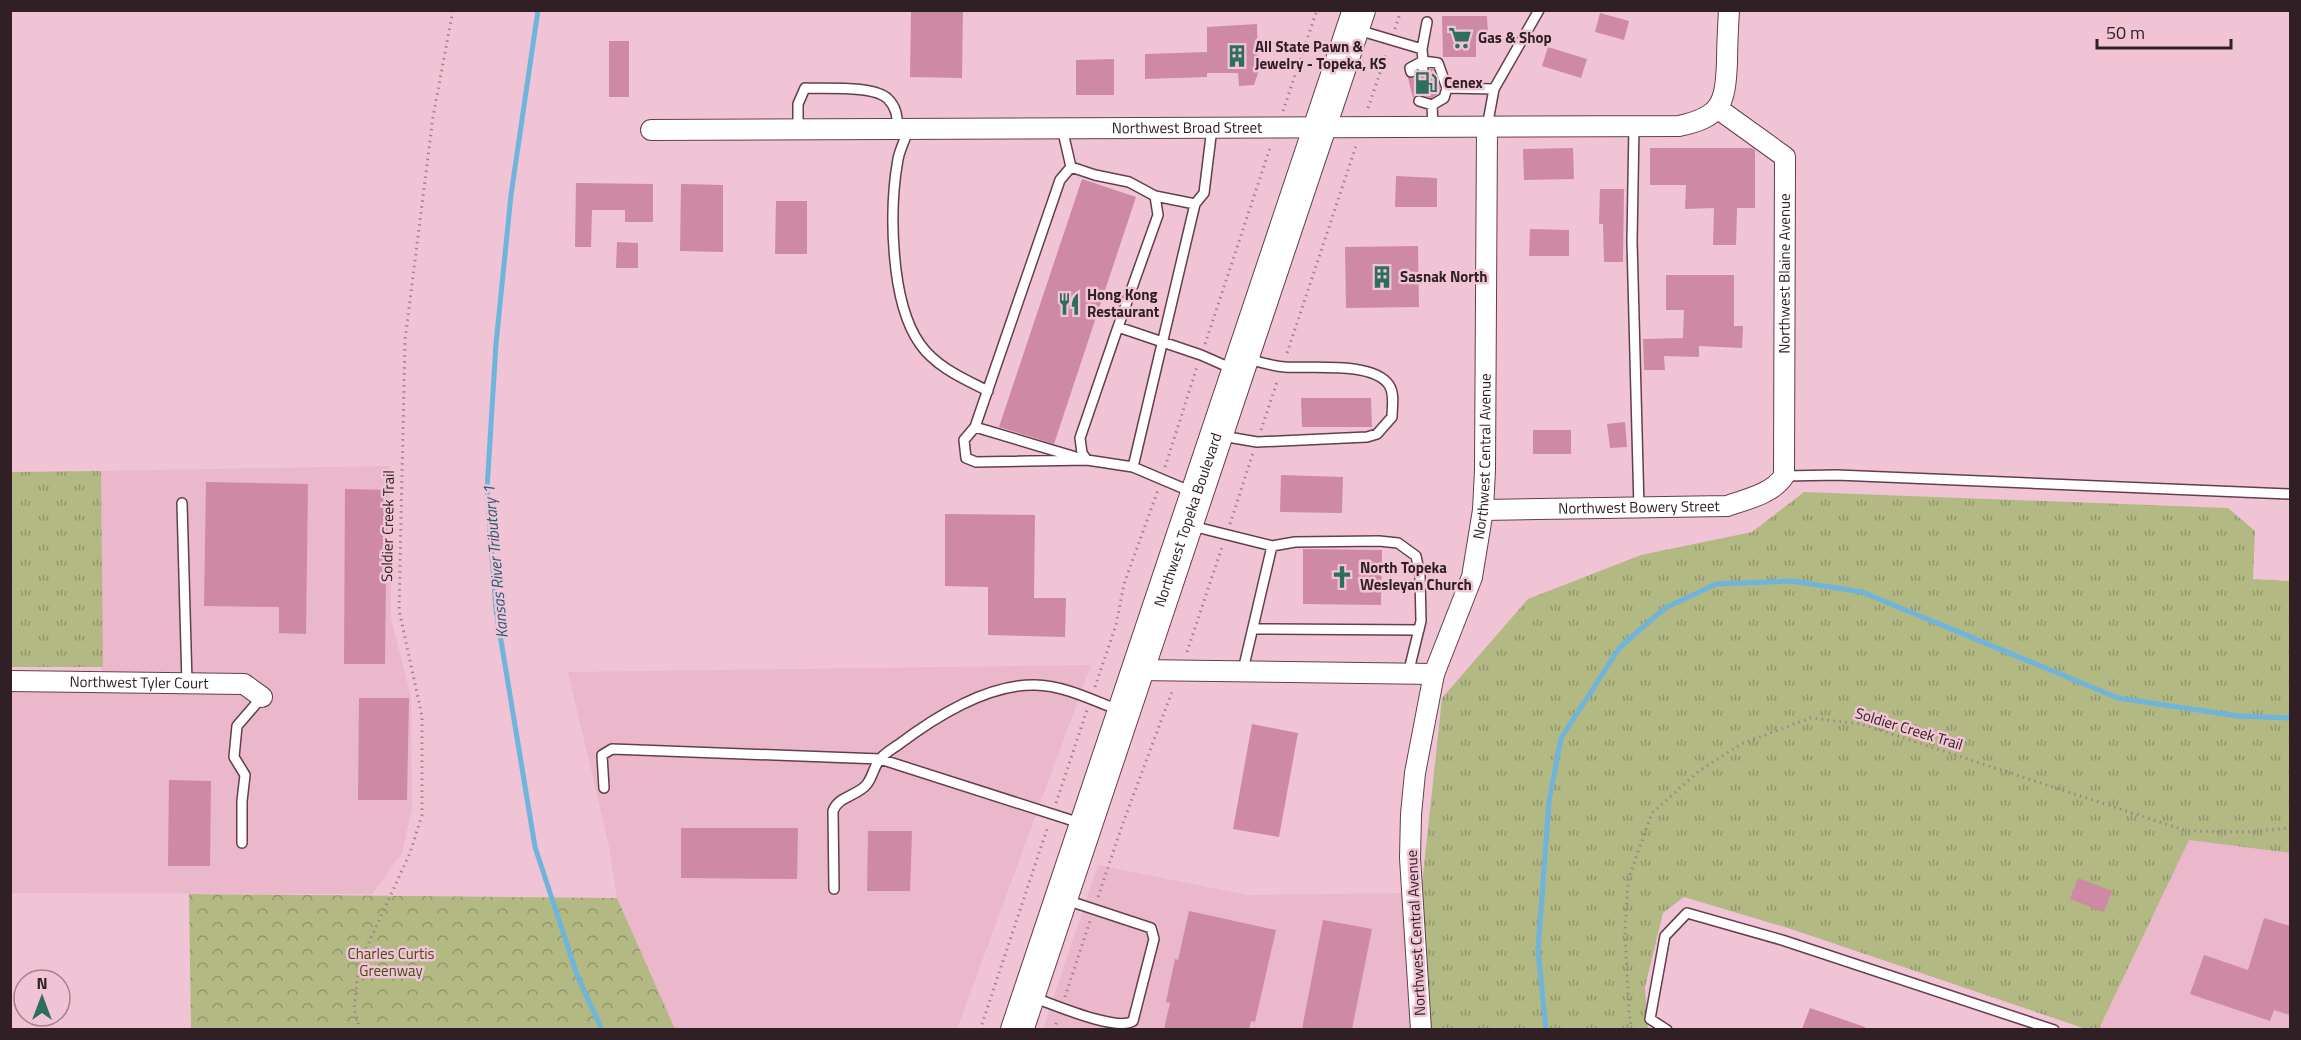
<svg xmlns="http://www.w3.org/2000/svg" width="2301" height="1040" font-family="'Titillium Web',sans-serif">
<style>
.built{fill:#eab7cb}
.grass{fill:url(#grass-tufts)}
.park{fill:url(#park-crowns)}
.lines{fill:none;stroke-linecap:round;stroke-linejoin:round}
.stream{stroke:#6eb4db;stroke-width:5}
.building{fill:#ce89a5}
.lane-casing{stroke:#633f4e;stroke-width:12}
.street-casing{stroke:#633f4e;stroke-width:22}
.primary-casing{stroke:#633f4e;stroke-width:34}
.path{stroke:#a3828e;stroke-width:3;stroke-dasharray:1.5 4.5;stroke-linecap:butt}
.lane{stroke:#fff;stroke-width:9}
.street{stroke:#fff;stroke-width:20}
.primary{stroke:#fff;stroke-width:32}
.labels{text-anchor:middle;stroke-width:5;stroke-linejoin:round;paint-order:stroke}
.poi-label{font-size:15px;font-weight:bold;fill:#302026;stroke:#f0c4d4;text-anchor:start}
.street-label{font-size:15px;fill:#302026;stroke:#f0c4d4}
.park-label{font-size:15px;fill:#484c19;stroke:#f0c4d4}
.water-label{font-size:16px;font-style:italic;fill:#255b76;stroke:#f0c4d4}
</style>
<defs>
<pattern id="grass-tufts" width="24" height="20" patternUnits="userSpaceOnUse" patternTransform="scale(1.5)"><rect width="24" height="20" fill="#b2b983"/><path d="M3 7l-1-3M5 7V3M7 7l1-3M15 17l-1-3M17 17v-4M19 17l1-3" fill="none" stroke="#91966b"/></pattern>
<pattern id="park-crowns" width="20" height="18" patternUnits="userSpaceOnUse" patternTransform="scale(1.5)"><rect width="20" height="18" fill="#b2b983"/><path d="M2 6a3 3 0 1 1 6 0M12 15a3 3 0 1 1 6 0" fill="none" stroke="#91966b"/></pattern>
</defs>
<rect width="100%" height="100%" fill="#f0c4d4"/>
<path class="built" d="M390,466L391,619L411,698L412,807L402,853L372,894L11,893V690H102L101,471Z
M1091,665L957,1029H675L617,898L609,846L568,672Z
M2189,840L2290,853V1029L2099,1030Z
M1098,865L1247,895L1421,893L1431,1029L1043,1030Z"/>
<path class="grass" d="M101,471L103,667H11V472Z
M1804,492L2228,508L2255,531L2253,579L2290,581V853L2189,840L2099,1029H2086L1791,929L1684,897L1663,913L1645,987L1648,1029L1431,1030L1421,893L1442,698L1528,599L1641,555L1752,532Z"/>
<path class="park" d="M189,894L617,898L675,1029H191Z"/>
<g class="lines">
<path class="stream" d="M538,10L511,195L496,344L487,489L496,610L535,847L577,975L602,1030
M1546,1030L1538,950L1549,801L1561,738L1620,647L1665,608L1716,584L1792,581L1862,592L2118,698L2238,716L2290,718"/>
</g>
<path class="building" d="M911,10H963L962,78L910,77Z
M1600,13L1629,21L1624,40L1595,32Z
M1442,16H1487L1488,35L1476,36V57H1443Z
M1257,24L1258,73L1254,85L1239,86L1238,73H1207V77L1145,79V54L1207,52V27Z
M609,41H629V97H609Z
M1548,47L1587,59L1581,78L1542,66Z
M1114,59V95H1076V60Z
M1430,69H1433L1440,88L1438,94L1431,98L1418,94L1413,98L1408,78H1413L1418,73L1426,75Z
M1573,148L1574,179L1524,180L1523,149Z
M1650,148H1752L1755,150V208H1737L1736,245H1713L1714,208L1685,209L1686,185H1650Z
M1396,176L1437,178V207H1395Z
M1082,179L1136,197L1054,444L999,427Z
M576,183L653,184V222H625V210H592L591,247H575Z
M681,184L723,185V252L680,251Z
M1600,189H1624L1623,262H1604L1603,224H1599Z
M776,201H807V254H775Z
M1530,229L1569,230V256H1529Z
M617,242L638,243V268H616Z
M1418,246L1419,307L1346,308L1345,247Z
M1666,275H1734V326H1743L1742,348L1699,346V357L1664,356L1665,370H1644L1643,339L1683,338L1684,310H1666Z
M1301,398H1371L1372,427H1302Z
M1625,422L1627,447L1610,448L1607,424Z
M1533,430H1571V454H1533Z
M1281,475L1343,477L1342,513L1280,512Z
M206,482L308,484L306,634L279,633V607L204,606Z
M345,489L387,490L385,664H344Z
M945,514L1035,515L1034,598H1066L1065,637L988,635V587L945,586Z
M1303,549L1382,550L1381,605L1303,604Z
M359,698H409L407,800H358Z
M1252,724L1298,733L1279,837L1233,829Z
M169,780L211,781L210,866H168Z
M681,828H798L797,879L681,878Z
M868,831H912L910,891H867Z
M2078,878L2112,891L2104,912L2070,899Z
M1189,911L1276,930L1255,1022L1251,1021L1249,1029H1164L1170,1003L1166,1002L1175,959L1178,960Z
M2264,918L2290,926V1015L2274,1010L2270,1021L2190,994L2204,955L2248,970Z
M1323,920L1372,929L1352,1029H1302Z
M1810,1008L1865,1027V1029H1802Z"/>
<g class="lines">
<g class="lane-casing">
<path id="lane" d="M1358,30L1422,49L1423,61L1438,63L1447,88L1494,89
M1422,49L1427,22
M1411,72L1410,68L1423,61V69
M1419,101L1432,105
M1634,125L1632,241L1639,508
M1433,126L1432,105L1444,98L1447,88
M1487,127L1494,89L1539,10
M1062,128L1071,167L1095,175L1129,182L1155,196L1158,215L1118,327
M909,129C905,139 900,149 898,159C889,209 890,302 920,344C936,367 964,379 988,391
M798,130V104L805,88C825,89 875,85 888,99C897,108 897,117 898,129
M1071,167L1060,180L975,427L964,440L966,458L976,462L1087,460
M1155,196L1195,204L1204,193L1212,128
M975,427L1079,458
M1222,436L1257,442L1367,437L1377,434L1392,417C1392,407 1395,394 1389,385C1373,361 1310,369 1285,367C1272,366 1260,362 1248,359
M1133,467L1195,204
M1784,476L1837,475L2290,494
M1192,492L1133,467L1087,460L1082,453L1080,438L1118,327L1201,355L1235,370
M182,503L187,683
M1192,526L1272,546L1243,670
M1272,546L1295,542L1379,541L1398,543L1416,556L1420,576L1421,621L1408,674
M1253,629L1419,630
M604,788L602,755L612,749L880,759L1080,823
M242,843V801L245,775L234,757L237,726L262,697
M834,889L833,811C838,796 858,796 867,784C873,776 874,766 880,759C884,754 892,749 898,745C935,717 987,684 1035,685C1062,685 1093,700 1118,710
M1032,997C1053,1004 1116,1032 1133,1021L1154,939L1151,928L1066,900
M1667,1030L1650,1019L1665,936L1687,913L1782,940L2054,1030"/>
</g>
<g class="street-casing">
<g id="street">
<path id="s1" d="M651,130L1679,126C1722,117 1725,103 1727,63C1727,45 1728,28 1729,10"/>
<path id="s2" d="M1483,510L1727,506C1747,499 1772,494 1784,476L1785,157L1717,108"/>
<path d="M1138,670L1434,674"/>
<path id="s3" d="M10,681L244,684L262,697"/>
<path id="s4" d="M1421,1030L1410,858L1411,814L1415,773L1434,674L1472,577L1483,510L1485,470L1487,127"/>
</g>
</g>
<g class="primary-casing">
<g id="primary">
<path id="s5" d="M1017,1030L1359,10"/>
</g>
</g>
<path class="path" d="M1395,29L1401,10
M1368,108L1387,52
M1283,111L1317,10
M1205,344L1271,145
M1287,353L1356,146
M1261,430L1278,379
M1165,467L1197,367
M1230,524L1253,453
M1187,652L1222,547
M1095,687L1116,625L1124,584L1158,490
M1056,803L1087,710
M1098,897L1123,823L1173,689
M1065,997L1090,921
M360,1030L354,1009L359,964L410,853L422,815V716L399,610L405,340L433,117L453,10
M980,1030L1048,826
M1054,1030L1057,1020
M1632,1030L1629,1013L1625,932L1628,880L1652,813L1699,771L1741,744L1810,718L1861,724L2187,831L2247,832L2290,828"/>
<use href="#lane" class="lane"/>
<use href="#street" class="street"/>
<use href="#primary" class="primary"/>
</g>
<defs>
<g id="supermarket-bare" transform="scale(1.8)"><path d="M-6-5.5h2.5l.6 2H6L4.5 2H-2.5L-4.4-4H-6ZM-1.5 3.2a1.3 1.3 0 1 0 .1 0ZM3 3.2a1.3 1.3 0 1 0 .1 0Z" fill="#2d6e5d" stroke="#f0c4d4" stroke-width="2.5" paint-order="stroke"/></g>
<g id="building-bare" transform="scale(1.8)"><path d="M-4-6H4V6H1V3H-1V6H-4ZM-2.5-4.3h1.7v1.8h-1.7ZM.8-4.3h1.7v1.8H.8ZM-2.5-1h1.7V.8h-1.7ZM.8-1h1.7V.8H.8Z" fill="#2d6e5d" stroke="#f0c4d4" stroke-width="2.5" paint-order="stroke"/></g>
<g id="fuel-bare" transform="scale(1.8)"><path d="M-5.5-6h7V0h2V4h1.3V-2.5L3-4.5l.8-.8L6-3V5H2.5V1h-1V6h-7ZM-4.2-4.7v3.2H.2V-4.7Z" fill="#2d6e5d" stroke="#f0c4d4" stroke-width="2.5" paint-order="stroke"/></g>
<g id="restaurant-bare" transform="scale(1.8)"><path d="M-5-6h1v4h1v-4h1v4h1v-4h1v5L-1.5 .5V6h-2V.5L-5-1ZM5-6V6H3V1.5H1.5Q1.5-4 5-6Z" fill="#2d6e5d" stroke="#f0c4d4" stroke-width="2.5" paint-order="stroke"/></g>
<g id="church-bare" transform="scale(1.8)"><path d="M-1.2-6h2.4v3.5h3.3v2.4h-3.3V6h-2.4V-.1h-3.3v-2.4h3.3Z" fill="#2d6e5d" stroke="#f0c4d4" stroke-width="2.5" paint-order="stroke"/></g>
</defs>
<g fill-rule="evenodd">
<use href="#supermarket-bare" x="1460" y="38"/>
<use href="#building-bare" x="1237" y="56"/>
<use href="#fuel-bare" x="1426" y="83"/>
<use href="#building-bare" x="1382" y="277"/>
<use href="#restaurant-bare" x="1069" y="304"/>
<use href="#church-bare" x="1342" y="577"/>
</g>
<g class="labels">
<g class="poi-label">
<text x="1478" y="43">Gas &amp; Shop</text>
<text x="1255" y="52">All State Pawn &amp;<tspan x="1255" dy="17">Jewelry - Topeka, KS</tspan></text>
<text x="1444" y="88">Cenex</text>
<text x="1400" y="282">Sasnak North</text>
<text x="1087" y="300">Hong Kong<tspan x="1087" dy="17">Restaurant</tspan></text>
<text x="1360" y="573">North Topeka<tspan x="1360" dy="17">Wesleyan Church</tspan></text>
</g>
<g class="street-label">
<text dy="5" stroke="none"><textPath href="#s1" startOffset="536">Northwest Broad Street</textPath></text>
<text dy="5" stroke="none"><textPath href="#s2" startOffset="512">Northwest Blaine Avenue</textPath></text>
<text dy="5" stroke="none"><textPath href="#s4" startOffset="584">Northwest Central Avenue</textPath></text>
<text dy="5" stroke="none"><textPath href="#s2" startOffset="156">Northwest Bowery Street</textPath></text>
<text dy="5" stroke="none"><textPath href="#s5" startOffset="538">Northwest Topeka Boulevard</textPath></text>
<text transform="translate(388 526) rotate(-89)" y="5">Soldier Creek Trail</text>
<text dy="5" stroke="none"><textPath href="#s3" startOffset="129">Northwest Tyler Court</textPath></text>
<text transform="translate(1909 729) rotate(17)" y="5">Soldier Creek Trail</text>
<text transform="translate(1416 933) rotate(-93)" y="5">Northwest Central Avenue</text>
</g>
<g class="park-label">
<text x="391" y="959">Charles Curtis<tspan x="391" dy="17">Greenway</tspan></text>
</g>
<g class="water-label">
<text transform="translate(495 562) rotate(-95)" y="6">Kansas River Tributary 1</text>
</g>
</g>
<rect width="2301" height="1040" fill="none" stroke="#302026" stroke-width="24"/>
<g transform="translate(42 998)"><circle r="28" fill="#f0c4d4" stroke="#a3828e" stroke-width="1.5"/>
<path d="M0-4.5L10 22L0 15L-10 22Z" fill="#2d6e5d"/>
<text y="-9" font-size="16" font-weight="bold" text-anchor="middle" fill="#302026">N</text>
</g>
<path d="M2097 39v9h134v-9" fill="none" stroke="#302026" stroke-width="3"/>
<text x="2106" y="39" font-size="18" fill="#302026" stroke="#f0c4d4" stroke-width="4.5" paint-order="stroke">50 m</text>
</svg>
